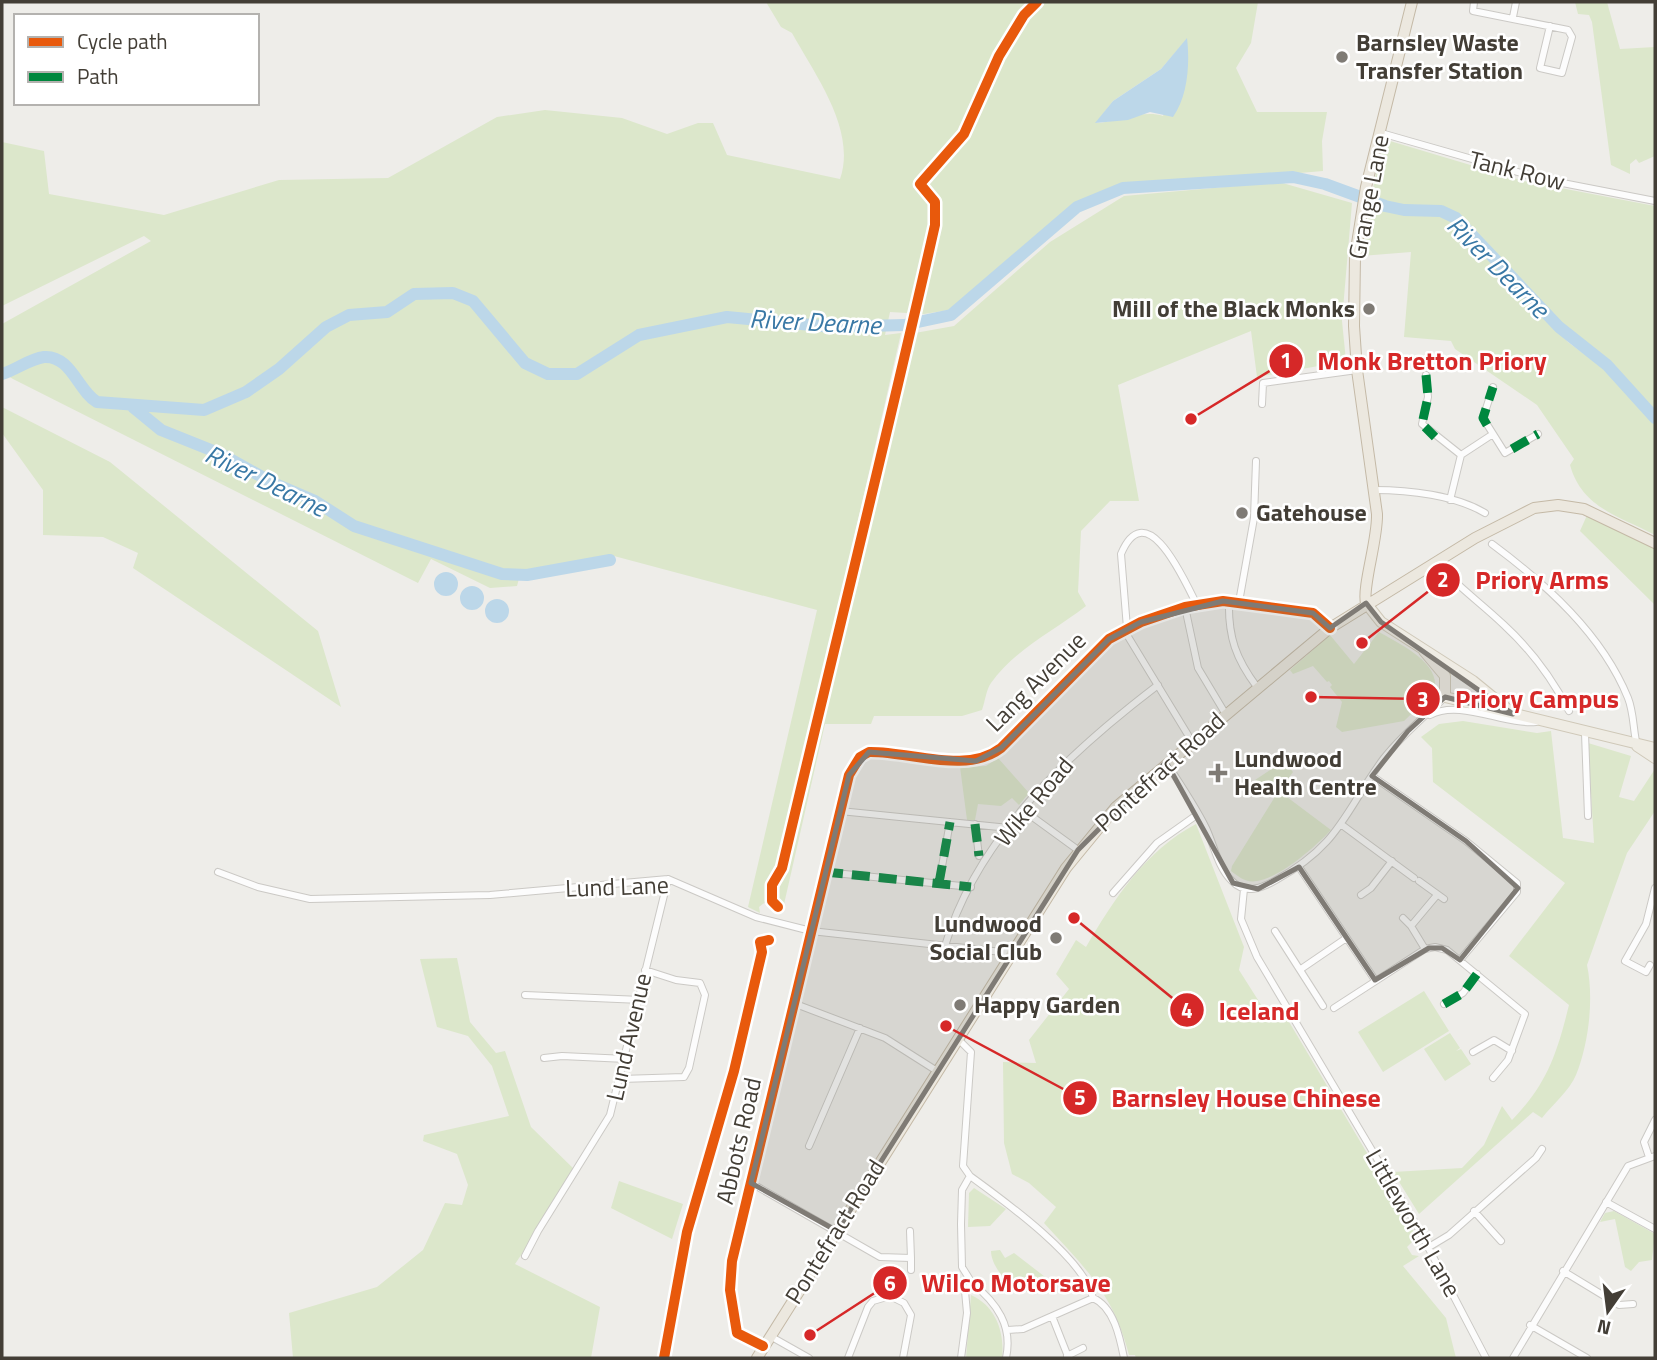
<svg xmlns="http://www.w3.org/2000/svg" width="1657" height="1360" font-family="'Titillium Web',sans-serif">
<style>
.green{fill:#dce7cb;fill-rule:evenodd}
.water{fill:#bcd7e9}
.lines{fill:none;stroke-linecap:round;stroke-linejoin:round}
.river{stroke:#bcd7e9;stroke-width:12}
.minor-casing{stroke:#cbc9c5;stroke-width:8}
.primary-casing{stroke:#cfc8b8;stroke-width:12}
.trunk-casing{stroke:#c4b9a6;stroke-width:12}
.minor{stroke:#fcfcfc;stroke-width:6}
.primary{stroke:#efece4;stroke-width:10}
.trunk{stroke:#ece8df;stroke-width:10}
.quiet{stroke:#00873e;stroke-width:9;stroke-dasharray:18 9;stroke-linecap:butt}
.cycleway-casing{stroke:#fff;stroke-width:15}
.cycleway{stroke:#e8590c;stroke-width:10}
.marked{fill:#7f7b75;fill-opacity:0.2;stroke:#7f7b75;stroke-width:5;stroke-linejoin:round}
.poi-dot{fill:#7f7b75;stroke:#fff;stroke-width:2.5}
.labels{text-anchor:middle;stroke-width:5;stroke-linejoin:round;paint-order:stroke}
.poi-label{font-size:24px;font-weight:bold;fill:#433e36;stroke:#fff;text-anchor:start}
.street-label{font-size:24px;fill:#433e36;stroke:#fff}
.water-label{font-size:26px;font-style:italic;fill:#3978a5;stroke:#fff}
.leader{fill:none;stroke:#d62828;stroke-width:2.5}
.callout-dot{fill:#d62828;stroke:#fff;stroke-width:2.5}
.mark-label{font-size:21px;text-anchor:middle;font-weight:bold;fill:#fff}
.callout-label{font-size:26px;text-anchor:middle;font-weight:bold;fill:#d62828;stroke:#fff;stroke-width:5;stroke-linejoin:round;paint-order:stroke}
</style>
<rect width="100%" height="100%" fill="#eeede9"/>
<path class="green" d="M766,2H1258L1251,43L1236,68L1257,112H1327L1322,141L1323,171L1123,188L1075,205L949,310L924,314L890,312L885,335L901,333L778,869L771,882L768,900L759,907L760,913L748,907L817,610L614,556L521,571L517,586L490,588L431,559L418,583L13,379L2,372V324L151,241L144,236L2,306V142L44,151L49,194L164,215L279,180L388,178L497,117L545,110L622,118L667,134L698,123H713L727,155L840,179C857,130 815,75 792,33L781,27ZM1187,39L1163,116C1143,109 1118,122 1096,123L1113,101L1161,69Z
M1575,2H1607L1620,49L1655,47V156L1639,163L1636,159L1630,164V174L1611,165L1592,22L1589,15L1578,14Z
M1390,141L1524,181L1655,206V535C1619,516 1582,508 1570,465L1574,459L1537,405L1455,349L1451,341L1404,337L1411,252L1361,256L1371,205L1400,214H1439L1459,227L1568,342L1584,354V343L1562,325L1457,216C1430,202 1399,212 1371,197L1382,147Z
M1279,182L1352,203L1342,321L1346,361L1257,377L1251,331L1118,385L1139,501H1110L1081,531L1078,592L1086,606C1054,631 1014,650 991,683C986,690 985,702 982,710L962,716H874L871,724H825L782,913L777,899L842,626L857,587L915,333L954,326L1050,242L1124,196Z
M2,407L110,462L318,631L341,707L133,568L138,553L103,537L43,535V490L2,433Z
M1588,513L1655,548V605L1580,531Z
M1379,632C1399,644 1443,663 1434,692L1404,721L1342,732L1336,727L1342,702L1330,687L1332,685L1329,681L1327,682L1313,666L1293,674L1290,670L1330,635L1354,664Z
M1463,721L1537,733L1551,731L1563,838L1594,843L1588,743L1631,756L1619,797L1634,801L1655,769V811L1627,853L1587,965C1594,998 1589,1043 1576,1075C1570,1090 1552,1105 1542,1118L1533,1112L1419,1214L1393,1172L1462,1168L1484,1145L1502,1106L1512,1120C1548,1083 1557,1053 1569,1005L1509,956L1565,883L1433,782L1432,748L1421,737L1439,724Z
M998,758L1029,793L1019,805L1012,798L1001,806L978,804L975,820H967L960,767L986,766Z
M1284,761L1293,772L1279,791L1331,830C1316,846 1280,878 1257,881C1246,883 1239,877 1231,871L1232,866L1276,795L1265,793L1255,780Z
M1196,824L1244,947L1239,970L1265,1011L1279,1005L1417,1237L1407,1247L1412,1255L1419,1256L1403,1266L1446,1318L1456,1358H1136L1135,1355H1129C1113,1293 1085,1268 1044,1223L1056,1207L1029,1183L1012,1174L1004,1143L1003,1062L1036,1063L1029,1040L1069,989L1056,974L1076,940L1086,947C1114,899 1146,850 1196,824Z
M457,958L470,1022L496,1053L505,1051L531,1127L577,1172L515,1264L600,1307L591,1358H293L289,1313L377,1287L423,1250L445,1203L462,1205L468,1185L457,1154L423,1141L424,1135L509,1116L492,1066L468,1036L437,1027L420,959Z
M1424,991L1449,1031L1383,1072L1358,1032Z
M1450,1033L1460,1048L1456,1051L1461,1049L1471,1064L1445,1081L1424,1049Z
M619,1181L683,1204L672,1239L611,1208Z
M974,1188L1006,1209L990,1226L968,1227L969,1193Z
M1614,1211L1655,1234L1652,1260L1639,1262L1631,1271L1625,1267L1615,1219L1600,1222L1605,1213Z
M1000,1250L1005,1258L1014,1253L1053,1283C1045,1287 1034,1293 1026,1292C1010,1290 991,1266 991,1251Z
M971,1295C996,1306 1005,1333 1002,1358H966Z"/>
<path class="water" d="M1187,38C1190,63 1188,96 1173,117L1150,112L1128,120L1095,123L1113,101L1161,69Z
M434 584a12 12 0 1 1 24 0a12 12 0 1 1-24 0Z
M460 598a12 12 0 1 1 24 0a12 12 0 1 1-24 0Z
M485 611a12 12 0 1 1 24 0a12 12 0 1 1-24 0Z"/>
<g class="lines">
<path class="river" d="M2,374C16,370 29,359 44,357C71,355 78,391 97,402L204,410L246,392L279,369L326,327L349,315L387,312L414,294L453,293L473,301L525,363L548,374H577L639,335L727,317L832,327L904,325L951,315L1077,207L1123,188L1293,177L1325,184L1385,206L1404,210L1441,211L1456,218L1559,327L1607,365L1655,418
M133,407L161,430L221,454L273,483L315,501L354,526L502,574L527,575L610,560"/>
<g class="minor-casing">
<path id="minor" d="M1474,2L1473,11L1568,30L1572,37L1562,73L1540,68L1550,26
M1513,17L1516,2
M1381,133L1542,179L1655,201
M1426,375L1428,397L1422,424L1461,455
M1493,387L1483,418L1505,453L1538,434
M1262,404L1263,383L1357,370
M1461,455L1493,434
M1374,490C1409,490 1455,495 1485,513
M1450,500L1461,455
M1492,544C1546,584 1602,634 1628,698C1634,713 1633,730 1637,746
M1436,563C1457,586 1481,603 1504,625C1530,649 1553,680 1569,711
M1229,601C1228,637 1236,659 1257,687
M1239,602L1254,518L1256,461
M1185,607L1198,668L1225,713
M1127,628L1121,554C1147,492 1186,584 1197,605
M1124,630L1188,735
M1430,715C1460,699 1504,725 1536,722
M1585,733L1588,816
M1167,764C1181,785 1195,806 1206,828C1214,845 1218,868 1232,881C1245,895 1262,888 1276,880C1341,844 1344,812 1384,758C1402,735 1424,717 1445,697
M1372,776L1466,841L1517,883V892L1460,960
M1023,810L1078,850
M840,811L1009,828
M975,824L979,856
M1342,825L1414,878
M1299,867L1375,980
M218,872L258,887L310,899L490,895L668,879L756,917L811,931L1011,953
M825,872L971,887
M1419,881L1444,899
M939,883L950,822
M1244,889L1241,919L1257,957L1417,1226L1486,1358
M1113,893L1157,843L1198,814
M1361,895L1371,888L1392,861
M1403,918L1411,926
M1275,931L1323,1006
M945,946C977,837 1070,752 1158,685
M1425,949L1411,926L1437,895
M1650,965L1646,972L1625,961L1646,924L1655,888
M1301,969L1345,939
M525,995L641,1000
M793,1003L885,1038L937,1071
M1444,1004L1463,993L1477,974
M1334,1008L1425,949L1435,947L1447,950L1525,1014L1508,1060L1493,1078
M958,1039L971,1052L963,1166L970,1176C1003,1200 1085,1259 1093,1298C1114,1307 1120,1338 1124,1358
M1473,1052L1494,1040L1512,1051
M544,1058L562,1056L626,1059
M621,1079L684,1077L689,1068L705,995L700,983L676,980L645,970
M809,1146L860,1028
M1649,1157L1644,1142L1655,1120
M751,1183L880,1257L911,1258L910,1231
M1606,1202L1655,1229
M1474,1211L1501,1241
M1429,1247L1449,1235L1536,1158L1542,1149
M525,1256L538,1231L610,1115L668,879
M911,1258V1270
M1563,1271L1619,1305L1633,1304
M972,1283C997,1303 1013,1326 1006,1358
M1052,1316L1067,1354
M1530,1325L1587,1358
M1008,1330L1023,1329L1093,1298
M770,1336L809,1358
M763,1346L737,1333L730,1290L732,1261L849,775L860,757L869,752C910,751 966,775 1001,748L1109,639L1141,622L1185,607L1223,601L1313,613L1330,628
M1067,1356L1083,1348
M848,1358L868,1307L873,1301L890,1296L904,1303L911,1315L903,1358
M961,1358L967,1313L965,1291L972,1283L962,1267L961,1224L962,1190L970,1176
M1513,1358L1628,1166L1655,1156"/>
</g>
<g class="primary-casing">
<path id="primary" d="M1366,603L1381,622L1473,681L1511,712
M1424,651L1445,676V697L1655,748
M1637,746L1655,758"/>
</g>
<g class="trunk-casing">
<path id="trunk" d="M1366,603C1362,587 1378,539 1377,514L1357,370L1354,326L1355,256L1366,187L1412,2
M757,1358L1066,868L1116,807L1330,628L1475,538L1534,508L1558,505L1584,509L1655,543"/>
</g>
<use href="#minor" class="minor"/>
<use href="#primary" class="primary"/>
<use href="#trunk" class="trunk"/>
<path class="quiet" d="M1426,375L1428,397L1422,424L1435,437
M1487,425L1483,418L1493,387
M1512,449L1538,434
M975,824L979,856
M825,872L971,887
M939,883L950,822
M1444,1004L1463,993L1477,974"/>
<g class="cycleway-casing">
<path id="cycleway" d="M778,907L772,901V885L782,868C833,652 886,441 935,225V202L920,184L964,134L999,56L1024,15L1037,2
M763,1346L737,1333L730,1290L732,1261L849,775L860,757L869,752C910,751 966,775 1001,748L1109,639L1141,622L1185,607L1223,601L1313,613L1330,628
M664,1358L687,1232L734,1071L762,952L760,942L769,940"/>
</g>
<use href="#cycleway" class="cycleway"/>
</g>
<path class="marked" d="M1223,601L1313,613L1330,628L1366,603L1381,622L1513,714L1445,697L1408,731L1372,776L1466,841L1518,888L1460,960L1442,948H1429L1375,980L1299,867L1258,889L1233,883L1166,762L1078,850L837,1231L751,1183L849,775L869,752L976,761L1001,748L1109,639L1141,622Z"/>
<g class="poi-dot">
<circle cx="1342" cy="57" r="7"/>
<circle cx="1369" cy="309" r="7"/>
<circle cx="1242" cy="513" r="7"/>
<path d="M1214.5 762.5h7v7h7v7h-7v7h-7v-7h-7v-7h7z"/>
<circle cx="1056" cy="938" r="7"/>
<circle cx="960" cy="1005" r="7"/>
</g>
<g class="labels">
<g class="poi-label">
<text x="1356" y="51">Barnsley Waste<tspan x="1356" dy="28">Transfer Station</tspan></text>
<text x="1355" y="317" text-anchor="end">Mill of the Black Monks</text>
<text x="1256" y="521">Gatehouse</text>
<text x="1234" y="767">Lundwood<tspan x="1234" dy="28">Health Centre</tspan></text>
<text x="1042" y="932" text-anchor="end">Lundwood<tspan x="1042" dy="28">Social Club</tspan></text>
<text x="974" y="1013">Happy Garden</text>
</g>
<g class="street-label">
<text transform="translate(1517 171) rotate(14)" y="8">Tank Row</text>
<text transform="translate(1369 197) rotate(-79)" y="8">Grange Lane</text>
<text transform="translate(1036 682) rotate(-45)" y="8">Lang Avenue</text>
<text transform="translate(1160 772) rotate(-42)" y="8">Pontefract Road</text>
<text transform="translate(1034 802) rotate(-50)" y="8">Wike Road</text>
<text transform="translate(617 887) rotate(-2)" y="8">Lund Lane</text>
<text transform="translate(629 1037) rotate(-77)" y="8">Lund Avenue</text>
<text transform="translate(739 1141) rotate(-77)" y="8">Abbots Road</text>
<text transform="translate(1413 1223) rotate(60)" y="8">Littleworth Lane</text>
<text transform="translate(835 1232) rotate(-58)" y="8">Pontefract Road</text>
</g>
<g class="water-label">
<text transform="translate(1498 267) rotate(45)" y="9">River Dearne</text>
<text transform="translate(815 322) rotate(3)" y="9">River Dearne</text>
<text transform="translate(266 481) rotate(26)" y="9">River Dearne</text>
</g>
</g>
<path class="leader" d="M1191 419L1286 361M1362 643L1443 580M1311 697L1423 699M1074 918L1187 1010M946 1026L1080 1098M810 1335L890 1283"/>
<g class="callout-dot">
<circle cx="1191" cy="419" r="7"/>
<circle cx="1362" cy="643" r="7"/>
<circle cx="1311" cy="697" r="7"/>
<circle cx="1074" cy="918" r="7"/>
<circle cx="946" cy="1026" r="7"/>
<circle cx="810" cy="1335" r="7"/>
<circle cx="1286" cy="361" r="18"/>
<circle cx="1443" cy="580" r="18"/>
<circle cx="1423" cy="699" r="18"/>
<circle cx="1187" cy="1010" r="18"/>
<circle cx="1080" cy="1098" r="18"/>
<circle cx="890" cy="1283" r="18"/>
</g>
<g class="mark-label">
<text x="1286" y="368">1</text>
<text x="1443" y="587">2</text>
<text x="1423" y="707">3</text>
<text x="1187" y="1018">4</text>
<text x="1080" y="1105">5</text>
<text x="890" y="1291">6</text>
</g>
<g class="callout-label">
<text x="1432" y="370">Monk Bretton Priory</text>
<text x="1542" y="589">Priory Arms</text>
<text x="1537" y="708">Priory Campus</text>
<text x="1259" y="1020">Iceland</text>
<text x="1246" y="1107">Barnsley House Chinese</text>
<text x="1016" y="1292">Wilco Motorsave</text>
</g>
<rect width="1657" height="1360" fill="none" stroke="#433e36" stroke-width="7"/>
<rect x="14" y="14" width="245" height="91" fill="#ffffff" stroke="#b4b2af" stroke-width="2"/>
<rect x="28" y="37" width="35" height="10" fill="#e8590c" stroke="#b4b2af" stroke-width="2"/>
<text x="77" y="49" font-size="21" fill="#433e36">Cycle path</text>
<rect x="28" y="72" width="35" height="10" fill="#00873e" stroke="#b4b2af" stroke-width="2"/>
<text x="77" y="84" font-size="21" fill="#433e36">Path</text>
<g transform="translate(1608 1311) rotate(194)" stroke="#ffffff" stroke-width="5" paint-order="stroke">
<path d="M0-5L12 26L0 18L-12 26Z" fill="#433e36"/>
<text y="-10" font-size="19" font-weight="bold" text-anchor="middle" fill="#433e36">N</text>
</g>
</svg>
